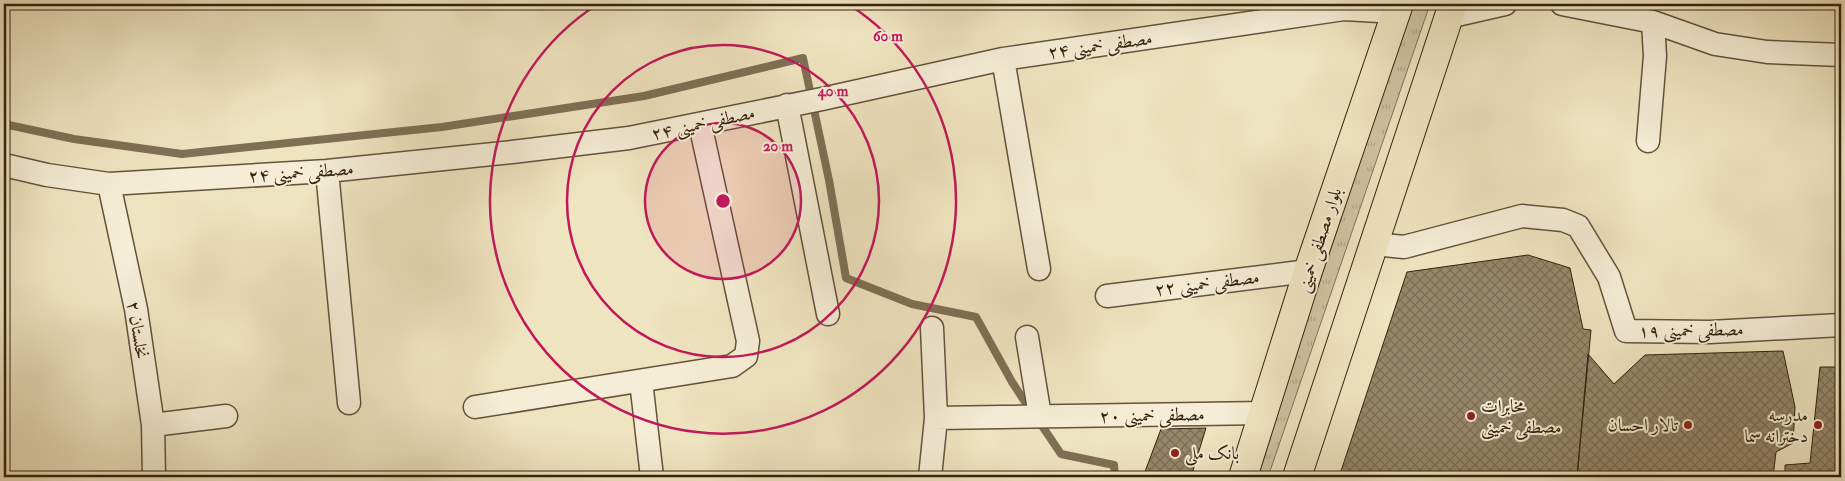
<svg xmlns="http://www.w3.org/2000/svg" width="1845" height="481" font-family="'IM FELL Double Pica',Amiri,serif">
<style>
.park{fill:url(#park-tufts);stroke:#827258}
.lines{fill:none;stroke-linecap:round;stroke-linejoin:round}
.stream{stroke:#7f6f55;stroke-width:8}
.building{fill:url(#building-cross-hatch);stroke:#35220f}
.street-casing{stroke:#64523b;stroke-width:25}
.primary-casing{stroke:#35220f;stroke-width:30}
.street{stroke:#f5edd6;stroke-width:22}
.primary{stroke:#efe4c0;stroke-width:28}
.ring{fill:none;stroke:#c2185b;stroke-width:2.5}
.poi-dot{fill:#8f2418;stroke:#f5edd6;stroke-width:2}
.labels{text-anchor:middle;stroke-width:4;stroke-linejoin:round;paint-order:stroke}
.street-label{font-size:18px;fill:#35220f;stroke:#f5edd6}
.poi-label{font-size:18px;fill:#35220f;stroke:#f5edd6;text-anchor:start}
.centre{fill:#c2185b;stroke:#f5edd6;stroke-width:2.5}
.ring-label{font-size:15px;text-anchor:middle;font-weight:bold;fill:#c2185b;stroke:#f5edd6;stroke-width:4;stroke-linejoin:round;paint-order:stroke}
</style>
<defs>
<pattern id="park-tufts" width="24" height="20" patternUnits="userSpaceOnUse" patternTransform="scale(1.25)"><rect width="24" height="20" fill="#cfc3a2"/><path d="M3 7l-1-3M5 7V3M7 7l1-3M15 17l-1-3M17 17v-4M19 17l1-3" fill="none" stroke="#b2a78a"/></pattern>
<pattern id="building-cross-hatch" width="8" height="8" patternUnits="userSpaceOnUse" patternTransform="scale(1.25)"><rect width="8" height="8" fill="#96876b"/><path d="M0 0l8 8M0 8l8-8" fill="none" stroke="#7b6e56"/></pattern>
</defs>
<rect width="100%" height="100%" fill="#efe4c0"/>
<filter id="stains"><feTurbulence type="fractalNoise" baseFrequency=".004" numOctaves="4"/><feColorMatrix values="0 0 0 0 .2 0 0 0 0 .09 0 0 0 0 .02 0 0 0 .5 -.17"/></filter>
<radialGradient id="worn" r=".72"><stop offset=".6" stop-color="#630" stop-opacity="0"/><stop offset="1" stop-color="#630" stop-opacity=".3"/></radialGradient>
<path class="park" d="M1413,4H1430L1268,477H1254Z"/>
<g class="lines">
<path class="stream" d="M4,124L74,139L182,154L442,127L644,96L803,58L829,180L846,278L912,304L976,317L1012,382L1031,411
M1038,420L1061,454L1114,465L1115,477"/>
</g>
<path class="building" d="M1528,255L1570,268L1583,329L1591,330L1577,477H1339L1407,272Z
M1783,351L1795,407L1793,443L1776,452L1773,477H1577L1588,354L1614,384L1645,355Z
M1820,367H1841V477H1785V465L1810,463Z
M1206,428L1191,477H1143L1161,429Z"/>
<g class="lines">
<g class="street-casing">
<path id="street" d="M1562,4L1653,22L1715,44L1767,52L1841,55
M1448,17L1505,4
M1003,59L1039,269
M787,105L828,314
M1648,141L1655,56L1653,22
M4,165L47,175L109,184L327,171L512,152L629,138L822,99L1003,59L1344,9L1397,12
M327,171L349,403
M109,184L136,309L153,425L154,477
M1374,244L1404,247L1522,216L1563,220L1578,226L1609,277L1626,331L1710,332L1841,325
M1107,296L1308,271
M1027,337L1040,416
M641,381L652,477
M475,407L732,366L746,356L748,341L700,124
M936,418L1264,413
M153,425L226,416
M930,477L936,418L932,328"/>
</g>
<g class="primary-casing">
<path id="primary" d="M1243,477L1308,271L1399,4
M1297,477L1453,4"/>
</g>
<use href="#street" class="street"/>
<use href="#primary" class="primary"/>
</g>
<circle cx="723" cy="201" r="78" fill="#c2185b" fill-opacity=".12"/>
<g class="ring">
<circle cx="723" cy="201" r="78"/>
<circle cx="723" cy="201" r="156"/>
<path d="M848 4A233 233 0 1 1 598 4"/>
</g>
<g class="poi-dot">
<circle cx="1471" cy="416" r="5"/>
<circle cx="1688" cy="425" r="5"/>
<circle cx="1818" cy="425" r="5"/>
<circle cx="1175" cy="453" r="5"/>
</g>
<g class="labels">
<g class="street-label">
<text transform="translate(1100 45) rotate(-8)" y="6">مصطفی خمینی ۲۴</text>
<text transform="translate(703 123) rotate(-12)" y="6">مصطفی خمینی ۲۴</text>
<text transform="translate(301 172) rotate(-4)" y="6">مصطفی خمینی ۲۴</text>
<text transform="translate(1319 240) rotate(-72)" y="6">بلوار مصطفی خمینی</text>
<text transform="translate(1207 283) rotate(-7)" y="6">مصطفی خمینی ۲۲</text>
<text transform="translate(138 330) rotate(81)" y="6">نخلستان ۲</text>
<text transform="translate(1691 330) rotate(-1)" y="6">مصطفی خمینی ۱۹</text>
<text transform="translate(1152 415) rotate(-1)" y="6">مصطفی خمینی ۲۰</text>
</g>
<g class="poi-label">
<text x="1481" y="412">مخابرات<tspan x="1481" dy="21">مصطفی خمینی</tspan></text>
<text x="1808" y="421" text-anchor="end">مدرسه<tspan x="1808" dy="21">دخترانه سما</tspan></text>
<text x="1678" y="431" text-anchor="end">تالار احسان</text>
<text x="1185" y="459">بانک ملی</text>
</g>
</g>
<circle cx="723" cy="201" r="8" class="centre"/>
<g class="ring-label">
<text x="888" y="41">60 m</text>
<text x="833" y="96">40 m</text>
<text x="778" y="151">20 m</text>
</g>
<rect width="1845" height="481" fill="none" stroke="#efe4c0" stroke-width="20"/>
<rect x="5" y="5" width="1835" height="471" fill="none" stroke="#35220f" stroke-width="2.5"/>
<rect x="10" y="10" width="1825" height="461" fill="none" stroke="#35220f"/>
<rect width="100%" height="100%" filter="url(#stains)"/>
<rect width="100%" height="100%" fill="url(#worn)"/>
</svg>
